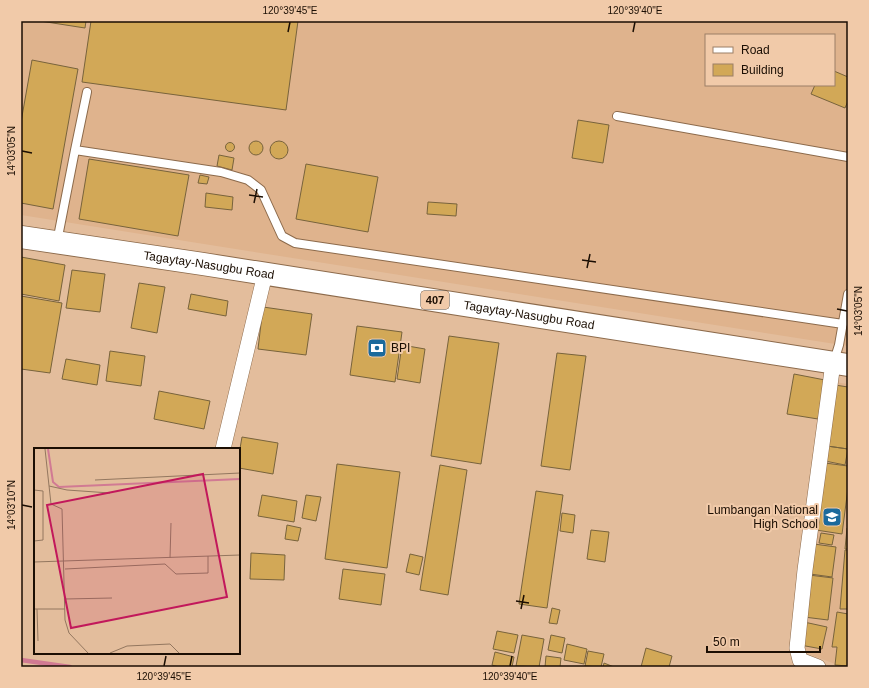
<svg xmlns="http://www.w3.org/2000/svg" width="869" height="688" font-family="Arial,sans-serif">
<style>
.built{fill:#dfb38d;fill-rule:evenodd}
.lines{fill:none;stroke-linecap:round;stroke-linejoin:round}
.stream{stroke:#d17a93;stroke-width:4.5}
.building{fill:#d2a857;stroke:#78633c}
.lane-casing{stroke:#8c6a4b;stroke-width:10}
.street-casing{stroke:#8c6a4b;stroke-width:16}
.primary-casing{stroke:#8c6a4b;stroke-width:24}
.lane{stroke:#fff;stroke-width:8}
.street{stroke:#fff;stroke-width:15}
.primary{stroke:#fff;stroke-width:22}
.ticks{fill:none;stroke:#1b0e03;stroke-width:1.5}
.labels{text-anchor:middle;stroke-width:4;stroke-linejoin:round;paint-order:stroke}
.shield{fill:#f1caa9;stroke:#5b4635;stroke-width:1}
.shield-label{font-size:11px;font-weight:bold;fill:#1b0e03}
.street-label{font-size:12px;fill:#1b0e03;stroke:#f1caa9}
.poi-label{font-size:12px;fill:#1b0e03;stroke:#f1caa9;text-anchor:start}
.inset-river{fill:none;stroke:#d17a93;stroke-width:2}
.inset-road{fill:none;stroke:#93775f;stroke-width:1}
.view{fill:#c2185b;fill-opacity:0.15;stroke:#c2185b;stroke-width:2}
.inset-edge{fill:none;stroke:#1b0e03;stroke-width:2}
.neatline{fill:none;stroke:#1b0e03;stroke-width:1.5}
.ticks-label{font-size:10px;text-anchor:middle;fill:#1b0e03}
</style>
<rect width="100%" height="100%" fill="#e3bd9c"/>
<path class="built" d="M21,21H848V346L21,215ZM706,35H834V85H706Z
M834,382L848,384V667H843L798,650Z"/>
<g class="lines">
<path class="stream" d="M21,660L70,667"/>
</g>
<path class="building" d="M40,21H86L85,28Z
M91,21H298L286,110L82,82Z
M32,60L78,69L53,209L21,203V122Z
M834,71L848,77V101L845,108L811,94L815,85H834Z
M578,120L609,125L603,163L572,158Z
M249 148a7 7 0 1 1 14 0a7 7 0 1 1-14 0Z
M270 150a9 9 0 1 1 18 0a9 9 0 1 1-18 0Z
M225.5 147a4.5 4.5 0 1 1 9 0a4.5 4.5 0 1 1-9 0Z
M219,155L234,158L232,170L217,166Z
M89,159L189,175L178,236L79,219Z
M306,164L378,177L368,232L296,219Z
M200,175L209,177L207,184L198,183Z
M206,193L233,197L232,210L205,207Z
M428,202L457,204L456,216L427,214Z
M21,257L65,265L59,301L21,294Z
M72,270L105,274L100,312L66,308Z
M139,283L165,287L157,333L131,328Z
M191,294L228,301L226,316L188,309Z
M21,296L62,303L50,373L21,369Z
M263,307L312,314L306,355L258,349Z
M357,326L402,332L395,382L350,375Z
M449,336L499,343L481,464L431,456Z
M402,345L425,349L420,383L397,379Z
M110,351L145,356L141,386L106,381Z
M557,353L586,356L570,470L541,466Z
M66,359L100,365L97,385L62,379Z
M794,374L825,380L818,419L787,414Z
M835,385L848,387V449L827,446Z
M159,391L210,401L204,429L154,419Z
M242,437L278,443L273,474L239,468V454Z
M827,446L848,449L845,465L825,461Z
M825,463L848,466V488L842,534L816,530Z
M337,464L400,472L387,568L325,559Z
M440,465L467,470L448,595L420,590Z
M536,491L563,495L547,608L519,604Z
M262,495L297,501L294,522L258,516Z
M306,495L321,497L316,521L302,518Z
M562,513L575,515L573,533L560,531Z
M287,525L301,528L298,541L285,539Z
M847,528H848V549H845Z
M591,530L609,532L605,562L587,559Z
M821,533L834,535L832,545L819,543Z
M814,544L836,547L832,577L810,574Z
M845,550H848V609H840Z
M251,553L285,555L284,580L250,579Z
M410,554L423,557L419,575L406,572Z
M343,569L385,574L381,605L339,599Z
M809,575L833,578L828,620L804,617Z
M552,608L560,610L557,624L549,623Z
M837,612L848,614V666L835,665L837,647H832Z
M804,622L827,627L822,649L800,645Z
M497,631L518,635L514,653L493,649Z
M522,635L544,639L539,667L516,666Z
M551,635L565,638L562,653L548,650Z
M567,644L587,649L584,664L564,660Z
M646,648L672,656L669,667H641Z
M588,651L604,654L601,667L585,666Z
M495,652L514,657L512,667H499L492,665Z
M546,656L561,658L560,667H545Z
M604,663L614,667H603Z"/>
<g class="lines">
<g class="lane-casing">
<path id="lane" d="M617,116L848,157
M75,150L87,92
M57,242L75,150L221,172L248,180L261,190L282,236L295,243L843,324
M834,361L839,345L848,294"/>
</g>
<g class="street-casing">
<path id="street" d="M223,449L265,274
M818,667L800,660L797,648L805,570L833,363"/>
</g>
<g class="primary-casing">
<g id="primary">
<path id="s1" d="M21,237L203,264L848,365"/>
</g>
</g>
<use href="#lane" class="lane"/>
<use href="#street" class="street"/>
<use href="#primary" class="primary"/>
</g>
<path class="ticks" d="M288,32L290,22M633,32L635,22M22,151L32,153M249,195L263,197M254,203L257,189M582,260L596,262M587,268L590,254M837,309L847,311M22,505L32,507M516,601L529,603M521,609L524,595M164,666L166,656M510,666L512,656"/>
<defs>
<g id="bank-square" transform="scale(1)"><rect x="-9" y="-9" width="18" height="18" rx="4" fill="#1b6a9c" stroke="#f1caa9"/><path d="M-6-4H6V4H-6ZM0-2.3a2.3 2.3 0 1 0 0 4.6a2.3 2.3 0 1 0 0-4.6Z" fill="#fff"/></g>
<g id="school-square" transform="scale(1)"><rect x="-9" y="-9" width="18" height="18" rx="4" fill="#1b6a9c" stroke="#f1caa9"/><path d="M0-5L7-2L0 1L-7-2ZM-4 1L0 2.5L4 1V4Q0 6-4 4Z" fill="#fff"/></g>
</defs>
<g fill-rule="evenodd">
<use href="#bank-square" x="377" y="348"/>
<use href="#school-square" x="832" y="517"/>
</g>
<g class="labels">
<rect class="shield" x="421" y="291" width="28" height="18" rx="3"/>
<g class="shield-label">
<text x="435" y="304">407</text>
</g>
<g class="street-label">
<text dy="4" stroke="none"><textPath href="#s1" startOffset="190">Tagaytay-Nasugbu Road</textPath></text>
<text dy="4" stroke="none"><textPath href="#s1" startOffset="514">Tagaytay-Nasugbu Road</textPath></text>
</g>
<g class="poi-label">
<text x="391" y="352">BPI</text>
<text x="818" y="514" text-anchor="end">Lumbangan National<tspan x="818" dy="14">High School</tspan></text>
</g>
</g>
<g transform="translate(34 448)">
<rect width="206" height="206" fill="#e3bd9c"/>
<path class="inset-river" d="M14,1L19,34L25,39L206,31"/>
<path class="inset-road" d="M11,1L17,56L28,61L31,172L35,185L54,205M61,32L206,25M15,38L33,42L76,45M0,42L9,43V92L0,93M136,110L137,75M0,114L206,107M31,121L131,116L142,126L174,125V108M31,151L78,150M0,161H31M3,161L4,193M76,205L93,198L136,196L145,205"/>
<path class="view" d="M169,26L193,149L37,180L13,57Z"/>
<rect width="206" height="206" class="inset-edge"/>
</g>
<rect width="869" height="688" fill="none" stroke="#f1caa9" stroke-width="44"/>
<rect x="705" y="34" width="130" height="52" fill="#f1caa9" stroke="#9b7f67"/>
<rect x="713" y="47" width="20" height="6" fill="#ffffff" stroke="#9b7f67"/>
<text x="741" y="54" font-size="12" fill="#1b0e03">Road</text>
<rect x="713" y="64" width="20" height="12" fill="#d2a857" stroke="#9b7f67"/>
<text x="741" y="74" font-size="12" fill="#1b0e03">Building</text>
<path d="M707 646v6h113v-6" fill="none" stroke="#1b0e03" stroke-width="2"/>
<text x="713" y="646" font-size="12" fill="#1b0e03" stroke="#f1caa9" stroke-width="3" paint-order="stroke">50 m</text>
<rect x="22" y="22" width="825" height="644" class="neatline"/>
<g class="ticks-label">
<text x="290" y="14">120°39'45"E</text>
<text x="635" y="14">120°39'40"E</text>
<text transform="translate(11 151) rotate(-90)" y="4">14°03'05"N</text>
<text transform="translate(858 311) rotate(-90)" y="4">14°03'05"N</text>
<text transform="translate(11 505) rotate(-90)" y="4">14°03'10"N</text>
<text x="164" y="680">120°39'45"E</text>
<text x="510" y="680">120°39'40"E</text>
</g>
</svg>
